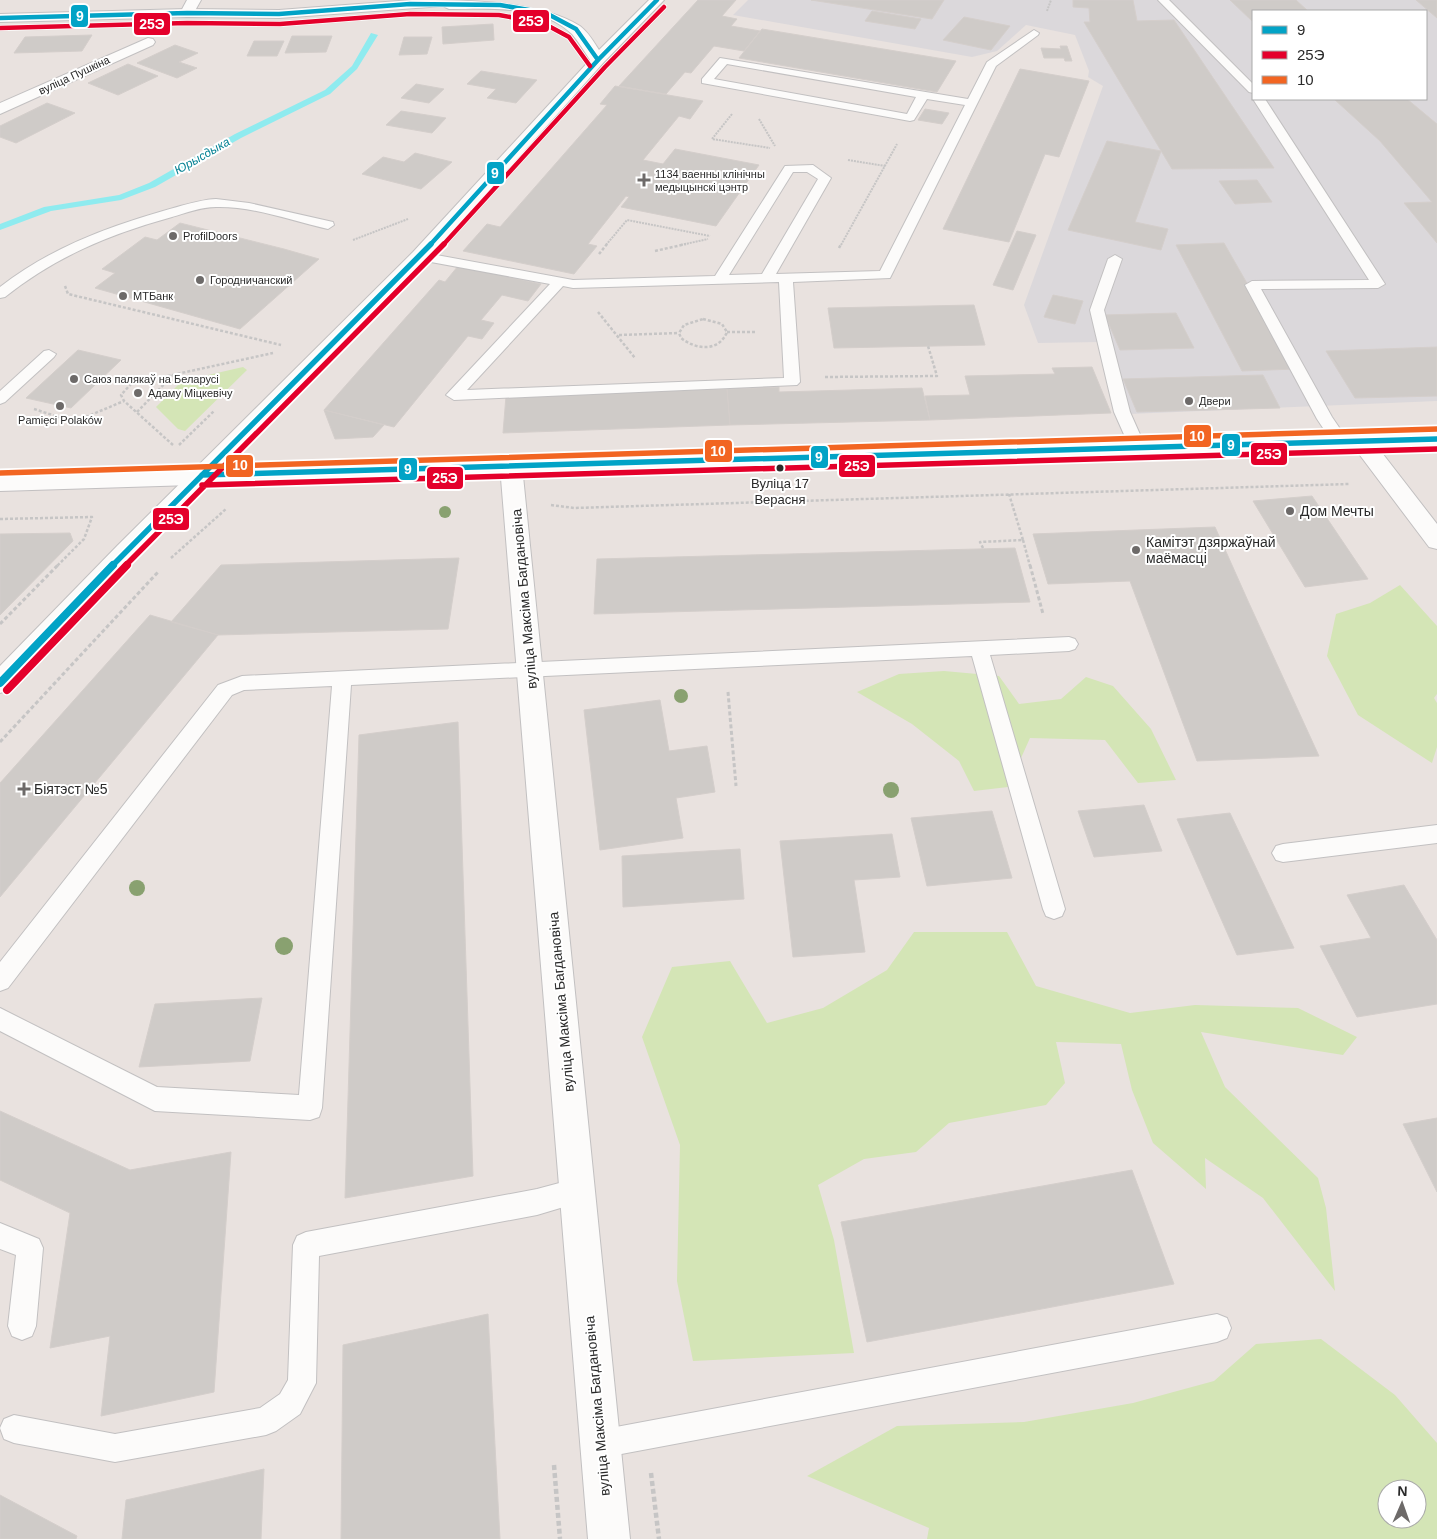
<svg xmlns="http://www.w3.org/2000/svg" width="1437" height="1539" font-family="Helvetica,sans-serif">
<style>
.industrial{fill:#dbd8db;fill-rule:evenodd}
.green{fill:#d4e5b6;fill-rule:evenodd}
.lines{fill:none;stroke-linecap:round;stroke-linejoin:round}
.stream{fill:#8febef;fill-rule:evenodd}
.building{fill:#cfcbc8;stroke:#d4cecb}
.service-casing{stroke:#c2c0c1;stroke-width:2}
.minor-casing{stroke:#c2c0c1;stroke-width:2}
.tertiary-casing{stroke:#c2c0c1;stroke-width:2}
.secondary-casing{stroke:#c2c0c1;stroke-width:2}
.path-far3{stroke:#c6c5c5;stroke-width:2;stroke-dasharray:2 1;stroke-linecap:butt}
.path-far2{stroke:#c6c5c5;stroke-width:2.5;stroke-dasharray:3 2;stroke-linecap:butt}
.path-far1{stroke:#c6c5c5;stroke-width:3;stroke-dasharray:4 2.5;stroke-linecap:butt}
.path{stroke:#c6c5c5;stroke-width:4.5;stroke-dasharray:5 3;stroke-linecap:butt}
.service{fill:#fcfbfa;fill-rule:evenodd}
.minor{fill:#fcfbfa;fill-rule:evenodd}
.tertiary{fill:#fcfbfa;fill-rule:evenodd}
.secondary{fill:#fcfbfa;fill-rule:evenodd}
.bus-1-far2-casing{stroke:#fff;stroke-width:6}
.bus-1-far1-casing{stroke:#fff;stroke-width:9}
.bus-1-casing{stroke:#fff;stroke-width:11}
.bus-2-far2-casing{stroke:#fff;stroke-width:6}
.bus-2-far1-casing{stroke:#fff;stroke-width:9}
.bus-2-casing{stroke:#fff;stroke-width:11}
.bus-3-casing{stroke:#fff;stroke-width:9}
.bus-1-far2{stroke:#02a3c6;stroke-width:4.5}
.bus-1-far1{stroke:#02a3c6;stroke-width:5.5}
.bus-1{stroke:#02a3c6;stroke-width:8}
.bus-2-far2{stroke:#e4002b;stroke-width:4.5}
.bus-2-far1{stroke:#e4002b;stroke-width:5.5}
.bus-2{stroke:#e4002b;stroke-width:8}
.bus-3{stroke:#f26522;stroke-width:5.5}
.tree{fill:#89a170}
.poi-dot{fill:#6d6a69;stroke:#fff;stroke-width:2}
.bus-dot{fill:#2a2a2a;stroke:#fff;stroke-width:2}
.labels{text-anchor:middle;stroke-width:4;stroke-linejoin:round;paint-order:stroke}
.far-street-label{font-size:11px;fill:#2a2a2a;stroke:#fff}
.far-poi-label{font-size:11px;fill:#2a2a2a;stroke:#fff;text-anchor:start}
.far-water-label{font-size:12px;font-style:italic;fill:#068294;stroke:#fff}
.bus-label{font-size:13px;fill:#2a2a2a;stroke:#fff}
.poi-label{font-size:14px;fill:#2a2a2a;stroke:#fff;text-anchor:start}
.street-label{font-size:14px;fill:#2a2a2a;stroke:#fff}
.line-badge{stroke:#fff;stroke-width:2}
.badge-label{font-size:14px;text-anchor:middle;font-weight:bold;fill:#fff}
</style>
<rect width="100%" height="100%" fill="#e9e2df"/>
<path class="industrial" d="M748,0H1437V401L1129,414L1100,342L1038,343L1024,305L1103,86L1088,77L1089,71L1075,35L1026,25L997,51L972,57L733,15ZM1253,11H1426V99H1253Z"/>
<path class="green" d="M243,367L247,370L185,431L178,429L156,407L182,381Z
M1400,585L1437,626V694L1434,698L1437,703V747L1432,763L1358,715L1327,656L1336,614L1370,603Z
M944,671L999,676L1019,704L1061,699L1086,677L1113,686L1151,729L1176,780L1138,783L1105,740L1030,738L1008,787L974,791L959,761L912,724L857,692L899,674Z
M914,932H1007L1036,986L1130,1013L1195,1005L1298,1008L1357,1037L1343,1055L1201,1032L1225,1087L1318,1178L1326,1208L1335,1291L1263,1198L1205,1158L1206,1189L1153,1143L1132,1090L1121,1044L1056,1042L1065,1083L1046,1105L949,1123L916,1152L864,1159L818,1185L834,1240L854,1353L693,1361L677,1281L680,1145L642,1037L672,967L730,961L767,1023L823,1008L887,970Z
M1321,1339L1395,1395L1437,1443V1539H927L929,1528L807,1476L897,1426L1024,1422L1133,1403L1214,1381L1256,1344ZM1387,1489H1417V1519H1387Z"/>
<g class="lines">
<path class="stream" d="M371,33L378,35L357,69L330,94L241,138L155,187L121,200L51,211L0,230V224L44,207L119,195L149,183L235,134L325,90L352,66Z"/>
</g>
<path class="building" d="M698,0H736L722,16L737,19L731,26L760,31L744,51L714,46L691,73L685,72L666,94L619,86Z
M811,0H944L932,19Z
M1073,0H1133L1137,21L1174,20L1274,168L1172,169L1084,22H1090L1089,8L1073,7Z
M1230,0H1296L1308,11H1253V22Z
M1416,0H1437V18Z
M872,11L921,19L915,29L865,21Z
M964,17L1010,26L991,50L943,40Z
M493,24L494,40L443,44L442,27Z
M762,29L956,61L937,92L739,58Z
M92,35L82,51L14,53L25,37Z
M292,36H332L326,52L285,53Z
M404,37H432L427,54L399,55Z
M254,41H284L277,56H247Z
M175,45L198,53L179,62L197,68L177,78L137,63Z
M1060,46H1067L1072,61H1065L1064,58H1044L1041,48L1061,49Z
M128,64L158,76L118,95L88,83Z
M1020,69L1089,81L1059,157L1045,154L1009,242L943,229Z
M481,71L537,80L516,103L487,98L496,89L467,84Z
M416,84L444,89L429,103L401,98Z
M615,86L703,101L690,119L679,116L643,160L663,164L675,149L759,165L716,226L621,207L629,197L626,196L588,244L597,246L574,274L463,251L487,224L500,227L607,105L600,104Z
M1334,99H1407L1437,124V243L1404,203L1432,202L1380,141Z
M47,103L75,113L16,143L0,137V126Z
M925,109L949,113L942,124L918,120Z
M401,111L446,118L432,133L386,125Z
M1107,141L1161,151L1135,222L1168,229L1161,250L1068,230Z
M415,153L452,162L421,189L362,174L383,157L404,162Z
M1257,180L1272,202L1235,204L1219,181Z
M180,223L284,249L319,259L240,329L95,288L115,273L102,269L145,237L157,240Z
M1017,231L1036,235L1013,290L993,285Z
M1224,243L1296,369L1242,371L1176,245Z
M458,266L541,284L528,301L502,295L481,320L494,323L482,339L468,336L394,427L324,410L439,280L445,282Z
M1053,295L1083,301L1075,324L1044,317Z
M974,305L985,345L834,348L828,308Z
M1176,313L1194,348L1120,350L1105,315Z
M1437,347V396L1355,398L1326,351Z
M78,350L121,360L71,408L26,398Z
M1092,367L1111,413L930,420L925,396L970,395L965,376L1055,374L1052,368Z
M1263,375L1280,408L1137,412L1123,379Z
M779,387V392L922,388L930,420L730,425L727,389Z
M727,389L730,425L503,433L506,396Z
M324,410L384,425L373,437L335,439Z
M1312,496L1368,579L1305,587L1253,501Z
M1215,527L1248,601L1319,756L1197,761L1130,581L1048,584L1033,534Z
M70,533L73,541L0,615V534Z
M1015,548L1030,602L594,614L597,559Z
M459,558L448,629L218,635L171,622L221,565Z
M150,615L218,635L0,897V783Z
M660,700L669,751L707,746L715,792L676,798L683,838L600,850L584,710Z
M458,722L473,1176L345,1198L359,735Z
M1144,805L1162,851L1094,857L1078,811Z
M992,811L1012,878L927,886L911,818Z
M1230,813L1294,948L1237,955L1177,819Z
M892,834L900,877L854,880L865,952L793,957L780,841Z
M740,849L744,899L623,907L622,856Z
M1404,885L1437,940V1004L1357,1017L1320,946L1371,938L1347,895Z
M262,998L250,1061L139,1067L155,1004Z
M0,1111L130,1170L231,1152L214,1392L101,1416L110,1336L50,1348L70,1213L0,1180Z
M1437,1118V1192L1403,1124Z
M1132,1170L1174,1284L867,1342L841,1222Z
M488,1314L500,1539H341L343,1345Z
M264,1469L261,1539H122L126,1500Z
M0,1495L77,1536L76,1539H0Z"/>
<g class="lines">
<g class="service-casing">
<path id="service" d="M1158,0H1169L1253,84V93L1249,92Z
M1034,30L1039,33L1038,35L996,66L890,278L793,282L800,382L797,385L454,400L446,395L550,284L420,260L413,256L415,253L420,252L573,280L715,276L785,166L813,165L831,178L776,274L880,271L965,105L927,99L914,120L910,121L702,83V79L720,58L968,99L987,62ZM727,64L916,97L907,114L714,79ZM793,172H807L818,179L762,274L729,275ZM779,282L784,378L467,390L563,286L573,288Z
M1253,99H1265L1385,284L1378,288L1261,289L1332,417L1349,442L1347,446H1335L1317,419L1245,285L1252,281L1369,280Z
M216,199L249,203L333,222L334,225L328,229C292,221 253,206 216,207C201,207 186,213 172,217C110,234 55,257 5,297L0,298V287C49,249 104,228 163,211C181,206 198,200 216,199Z
M1115,255L1122,259L1104,310L1130,412L1146,448L1144,452H1132L1130,448L1114,412L1090,310L1108,259Z
M49,350L56,354L54,357L5,402L0,404V391L44,351Z
M1069,637L1075,639L1078,644L1075,649L1069,651L990,655L1065,909L1062,916L1054,919L1046,916L1043,909L972,656L351,685L322,1108L319,1117L310,1120L155,1111L0,1031V1008L157,1087L299,1095L332,686L244,690L232,695L8,988L0,991V962L218,685L242,676Z
M1437,825V843L1283,862L1276,860L1272,853L1276,846L1283,844Z
M578,1178L587,1182L591,1191L587,1200L537,1215L319,1256L316,1383L300,1414L276,1431L266,1435L115,1462L14,1443L4,1439L0,1428L4,1419L14,1415L115,1434L260,1408L280,1394L288,1380L293,1245L297,1236L306,1232L537,1189Z
M0,1223L39,1239L43,1248L36,1326L32,1336L22,1340L12,1336L8,1326L16,1255L0,1249Z
M1217,1314L1227,1318L1231,1328L1227,1338L1217,1342L600,1458L590,1454L586,1444L590,1434L600,1430Z"/>
</g>
<g class="minor-casing">
<path id="minor" d="M148,38L153,39L155,42L153,45L0,114V103Z
M1361,434L1369,436L1437,524V549L1429,547L1353,446L1350,441L1353,436Z
M511,459L519,461L522,466L630,1539H588L500,466L503,461Z"/>
</g>
<g class="tertiary-casing">
<path id="tertiary" d="M187,0H201L192,16L187,17L180,13Z
M1437,432V446L0,491V475Z"/>
</g>
<g class="secondary-casing">
<path id="secondary" d="M412,0C463,0 538,0 580,26C588,32 594,42 599,50L649,0H664L603,63L427,260L134,557L9,690L0,693V666L118,545L413,252L590,60C584,51 579,42 572,34C541,4 489,9 449,9L443,6L279,18L187,17L0,22V14L187,9L279,10Z"/>
</g>
<path class="path-far3" d="M1047,11L1051,0
M732,114L712,139L770,148
M759,119L775,146
M848,160L885,166
M353,240L408,219
M606,245L627,220L710,236
M681,245L708,239
M841,245L897,144"/>
<path class="path-far2" d="M839,248L841,244
M655,251L686,244
M599,254L607,244
M65,286L68,294L281,345
M598,312L635,358
M703,319L722,324L727,332C719,352 696,350 681,338L679,333L684,325Z
M727,332H756
M619,335L679,333
M825,377L937,376L928,346
M34,409L74,422L124,401
M137,412L173,375
M173,445L124,401L121,395L131,384L273,353
M179,445L214,411
M551,505L574,508L1349,484
M0,519L92,517L84,539L57,566
M1023,540L1030,566
M983,548L980,542L1023,540L1009,494
M171,558L226,509"/>
<path class="path-far1" d="M1030,565L1043,614
M0,624L58,565
M728,692L736,786
M0,742L158,572"/>
<path class="path" d="M554,1465L560,1539
M651,1473L659,1539"/>
<use href="#service" class="service"/>
<use href="#minor" class="minor"/>
<use href="#tertiary" class="tertiary"/>
<use href="#secondary" class="secondary"/>
<g class="bus-1-far2-casing">
<path id="bus-1-far2" d="M0,18L187,13L279,14L410,4L500,5L546,13L576,29L598,60
M430,245L598,60L657,0"/>
</g>
<g class="bus-1-far1-casing">
<path id="bus-1-far1" d="M202,475L1437,439
M112,566L431,244"/>
</g>
<g class="bus-1-casing">
<path id="bus-1" d="M0,683L113,565"/>
</g>
<g class="bus-2-far2-casing">
<path id="bus-2-far2" d="M0,28L187,23L280,24L410,14L499,15L543,23L569,37L590,66
M443,245L605,67L664,7"/>
</g>
<g class="bus-2-far1-casing">
<path id="bus-2-far1" d="M202,485L1437,449
M125,566L444,244"/>
</g>
<g class="bus-2-casing">
<path id="bus-2" d="M7,690L127,565"/>
</g>
<g class="bus-3-casing">
<path id="bus-3" d="M0,473L1437,429"/>
</g>
<use href="#bus-1-far2" class="bus-1-far2"/>
<use href="#bus-1-far1" class="bus-1-far1"/>
<use href="#bus-1" class="bus-1"/>
<use href="#bus-2-far2" class="bus-2-far2"/>
<use href="#bus-2-far1" class="bus-2-far1"/>
<use href="#bus-2" class="bus-2"/>
<use href="#bus-3" class="bus-3"/>
</g>
<g class="tree">
<circle cx="445" cy="512" r="6"/>
<circle cx="681" cy="696" r="7"/>
<circle cx="891" cy="790" r="8"/>
<circle cx="137" cy="888" r="8"/>
<circle cx="284" cy="946" r="9"/>
</g>
<g class="poi-dot">
<path d="M641.5 172.5h5v5h5v5h-5v5h-5v-5h-5v-5h5z"/>
<circle cx="173" cy="236" r="5"/>
<circle cx="200" cy="280" r="5"/>
<circle cx="123" cy="296" r="5"/>
<circle cx="74" cy="379" r="5"/>
<circle cx="138" cy="393" r="5"/>
<circle cx="1189" cy="401" r="5"/>
<circle cx="60" cy="406" r="5"/>
<circle cx="1290" cy="511" r="5"/>
<circle cx="1136" cy="550" r="5"/>
<path d="M21.5 781.5h5v5h5v5h-5v5h-5v-5h-5v-5h5z"/>
</g>
<circle class="bus-dot" cx="780" cy="468" r="4.5"/>
<g class="labels">
<g class="far-street-label">
<text transform="translate(74 75) rotate(-25)" y="4">вуліца Пушкіна</text>
</g>
<g class="far-poi-label">
<text x="655" y="178">1134 ваенны клінічны<tspan x="655" dy="13">медыцынскі цэнтр</tspan></text>
<text x="183" y="240">ProfilDoors</text>
<text x="210" y="284">Городничанский</text>
<text x="133" y="300">МТБанк</text>
<text x="84" y="383">Саюз палякаў на Беларусі</text>
<text x="148" y="397">Адаму Міцкевічу</text>
<text x="1199" y="405">Двери</text>
<text x="60" y="424" text-anchor="middle">Pamięci Polaków</text>
</g>
<g class="far-water-label">
<text transform="translate(202 156) rotate(-30)" y="4">Юрысдыка</text>
</g>
<g class="bus-label">
<text x="780" y="488">Вуліца 17<tspan x="780" dy="16">Верасня</tspan></text>
</g>
<g class="poi-label">
<text x="1300" y="516">Дом Мечты</text>
<text x="1146" y="547">Камітэт дзяржаўнай<tspan x="1146" dy="16">маёмасці</tspan></text>
<text x="34" y="794">Біятэст №5</text>
</g>
<g class="street-label">
<text transform="translate(524 599) rotate(-95)" y="5">вуліца Максіма Багдановіча</text>
<text transform="translate(561 1002) rotate(-95)" y="5">вуліца Максіма Багдановіча</text>
<text transform="translate(597 1406) rotate(-95)" y="5">вуліца Максіма Багдановіча</text>
</g>
</g>
<g class="line-badge">
<rect x="70" y="4" width="19" height="24" rx="5" fill="#02a3c6"/>
<rect x="512" y="9" width="38" height="24" rx="5" fill="#e4002b"/>
<rect x="133" y="12" width="38" height="24" rx="5" fill="#e4002b"/>
<rect x="486" y="161" width="19" height="24" rx="5" fill="#02a3c6"/>
<rect x="1183" y="424" width="29" height="24" rx="5" fill="#f26522"/>
<rect x="1221" y="433" width="20" height="24" rx="5" fill="#02a3c6"/>
<rect x="704" y="439" width="29" height="24" rx="5" fill="#f26522"/>
<rect x="1250" y="442" width="38" height="24" rx="5" fill="#e4002b"/>
<rect x="810" y="445" width="19" height="24" rx="5" fill="#02a3c6"/>
<rect x="225" y="454" width="29" height="24" rx="5" fill="#f26522"/>
<rect x="838" y="454" width="38" height="24" rx="5" fill="#e4002b"/>
<rect x="398" y="457" width="20" height="24" rx="5" fill="#02a3c6"/>
<rect x="426" y="466" width="38" height="24" rx="5" fill="#e4002b"/>
<rect x="152" y="507" width="38" height="24" rx="5" fill="#e4002b"/>
</g>
<g class="badge-label">
<text x="80" y="21">9</text>
<text x="531" y="26">25Э</text>
<text x="152" y="29">25Э</text>
<text x="495" y="178">9</text>
<text x="1197" y="441">10</text>
<text x="1231" y="450">9</text>
<text x="718" y="456">10</text>
<text x="1269" y="459">25Э</text>
<text x="819" y="462">9</text>
<text x="240" y="470">10</text>
<text x="857" y="471">25Э</text>
<text x="408" y="474">9</text>
<text x="445" y="483">25Э</text>
<text x="171" y="524">25Э</text>
</g>
<rect x="1252" y="10" width="175" height="90" fill="#ffffff" stroke="#aaaaaa"/>
<rect x="1262" y="26" width="25" height="8" fill="#02a3c6" stroke="#aaaaaa"/>
<text x="1297" y="35" font-size="15" fill="#2a2a2a">9</text>
<rect x="1262" y="51" width="25" height="8" fill="#e4002b" stroke="#aaaaaa"/>
<text x="1297" y="60" font-size="15" fill="#2a2a2a">25Э</text>
<rect x="1262" y="76" width="25" height="8" fill="#f26522" stroke="#aaaaaa"/>
<text x="1297" y="85" font-size="15" fill="#2a2a2a">10</text>
<g transform="translate(1402 1504) rotate(2)"><circle r="24" fill="#ffffff" stroke="#aaaaaa"/>
<path d="M0-4L9 19L0 12L-9 19Z" fill="#6d6a69"/>
<text y="-8" font-size="14" font-weight="bold" text-anchor="middle" fill="#2a2a2a">N</text>
</g>
</svg>
